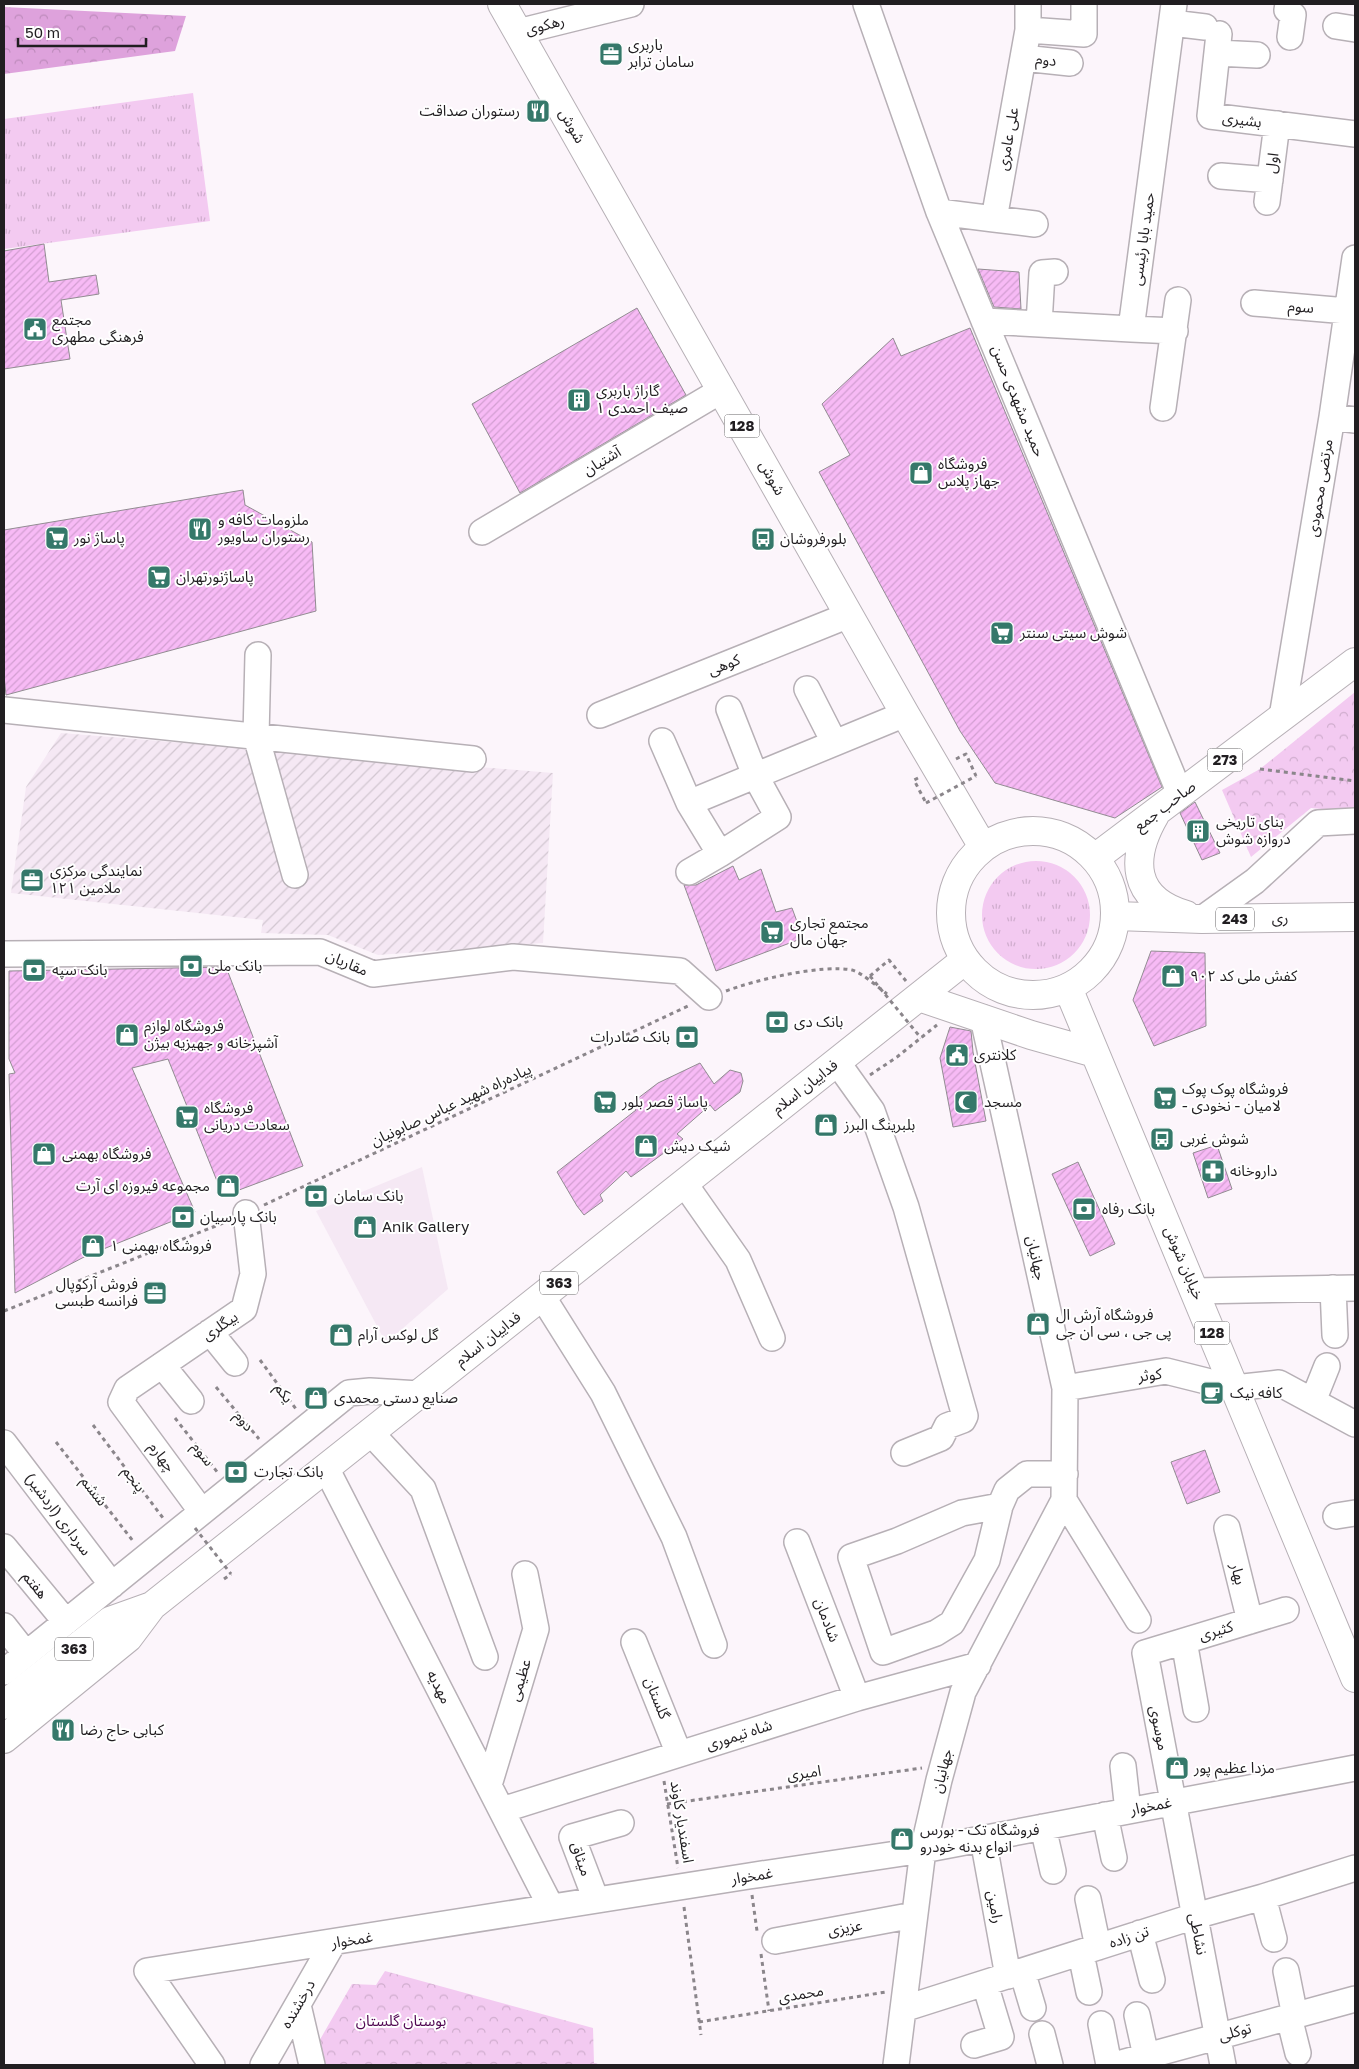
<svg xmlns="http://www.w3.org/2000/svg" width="1359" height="2069" font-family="'Golos Text','Noto Sans Arabic',sans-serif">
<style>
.built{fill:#f5e8f4}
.industrial{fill:url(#industrial-furrows)}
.grass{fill:url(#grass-tufts)}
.forest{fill:url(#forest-crowns)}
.park{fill:url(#park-crowns)}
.building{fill:url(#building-hatch);stroke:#928c92}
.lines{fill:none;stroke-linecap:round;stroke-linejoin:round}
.minor-casing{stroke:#b7b0b6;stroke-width:28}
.major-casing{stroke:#b7b0b6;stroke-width:30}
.path{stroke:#8b868b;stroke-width:3;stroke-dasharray:4 4;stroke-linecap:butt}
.minor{stroke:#fff;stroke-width:25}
.major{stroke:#fff;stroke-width:28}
.path-bridge{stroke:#8b868b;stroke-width:3;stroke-dasharray:4 4;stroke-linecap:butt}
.labels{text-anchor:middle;stroke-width:4;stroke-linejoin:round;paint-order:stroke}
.shield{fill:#fff;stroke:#646264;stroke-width:1}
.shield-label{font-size:14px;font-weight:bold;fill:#211e21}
.street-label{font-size:15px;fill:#211e21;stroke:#fff}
.poi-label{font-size:15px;fill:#211e21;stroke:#fff;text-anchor:start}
.park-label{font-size:15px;fill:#510852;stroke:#fff}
</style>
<defs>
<pattern id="industrial-furrows" width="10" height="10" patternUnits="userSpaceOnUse" patternTransform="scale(1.25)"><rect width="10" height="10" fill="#f5e8f4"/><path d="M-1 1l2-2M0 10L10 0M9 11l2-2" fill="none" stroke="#d2c7d1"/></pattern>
<pattern id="grass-tufts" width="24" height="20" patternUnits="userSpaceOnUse" patternTransform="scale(1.25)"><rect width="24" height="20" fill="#f3caf1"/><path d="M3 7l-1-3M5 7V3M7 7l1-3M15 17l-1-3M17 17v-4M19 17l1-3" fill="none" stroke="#d0adce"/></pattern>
<pattern id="forest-crowns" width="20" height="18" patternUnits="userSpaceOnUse" patternTransform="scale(1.25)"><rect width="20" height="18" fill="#dea2dc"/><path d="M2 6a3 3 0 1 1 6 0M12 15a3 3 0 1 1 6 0" fill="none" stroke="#be8bbc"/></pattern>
<pattern id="park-crowns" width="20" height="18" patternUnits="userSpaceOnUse" patternTransform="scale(1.25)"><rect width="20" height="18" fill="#f3caf1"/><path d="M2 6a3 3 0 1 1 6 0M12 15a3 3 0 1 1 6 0" fill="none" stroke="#d0adce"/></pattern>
<pattern id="building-hatch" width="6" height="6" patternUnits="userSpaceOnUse" patternTransform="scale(1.25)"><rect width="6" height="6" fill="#f7baf5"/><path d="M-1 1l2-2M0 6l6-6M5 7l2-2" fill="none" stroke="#d39fd2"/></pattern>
</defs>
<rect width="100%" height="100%" fill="#fcf5fb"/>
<path class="built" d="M422,1167L448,1289L386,1343L316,1211Z"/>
<path class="industrial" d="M61,733L553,773L543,943L378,955L328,935L261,933L263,920L11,893L26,787Z"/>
<path class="grass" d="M193,93L210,221L4,249V119Z
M982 915a54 54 0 1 1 108 0a54 54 0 1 1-108 0Z"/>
<path class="forest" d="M4,7L186,16L175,51L4,74Z"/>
<path class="park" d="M1355,692V812L1311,808L1251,857L1222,790L1260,769Z
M385,1971L593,2028L594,2063L602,2065H323L318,2043L352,1984L376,1985Z"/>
<path class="building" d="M44,244L49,282L96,275L99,294L61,300L70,359L4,369V251Z
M978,269L1019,272L1021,309L994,307Z
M637,308L686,395L520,493L472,404Z
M970,328L1162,787L1115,818L995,783L960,731L819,472L850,455L822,404L893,338L901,356Z
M243,490L245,505L312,542L316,611L6,695L4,676V530Z
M1195,802L1220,853L1202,860L1180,813Z
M733,866L739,880L761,869L776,912L792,908L803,938L716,971L684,885H696Z
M1151,951L1205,953L1206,1026L1154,1046L1133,1000Z
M226,967L303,1166L223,1196L168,1059L132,1068L195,1212L86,1256L15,1293L9,1074L15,1073L9,1059V971Z
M950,1027L971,1031L973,1052L986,1121L953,1127L940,1058Z
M700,1063L714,1084L730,1070L741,1073L743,1081L740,1092L715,1111L710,1105L677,1134L683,1139L631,1177L626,1171L600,1195L603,1201L584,1215L577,1206L557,1172L636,1110L633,1102L658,1083Z
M1217,1145L1232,1189L1208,1198L1193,1153Z
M1078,1162L1115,1244L1090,1256L1052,1174Z
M1205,1450L1220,1492L1187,1504L1171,1462Z"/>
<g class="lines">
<g class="minor-casing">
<path id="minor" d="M866,4L939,212L1180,794
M1288,4L1287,10L1293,15L1290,37
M1172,23L1205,27
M1336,26L1355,29
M1028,30L1084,34V4
M518,32L631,4
M1219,34L1210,116L1355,134
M1217,53L1257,55
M1023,58L1070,63
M1221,176L1270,180
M1267,202L1277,124
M939,212L994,219L1028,30V4
M994,219L1035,224
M1254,303L1347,311
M984,321L1131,329L1174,4
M1039,324L1042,273L1055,272
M1131,329L1175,331
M1163,408L1178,300
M1332,417L1355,420
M482,532L722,390
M258,655L256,736L295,875
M807,689L834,742
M4,710L473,759
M600,715L849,615
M1282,717L1332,417L1355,258
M662,741L689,803L720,854L778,817L755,775L729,709
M689,803L905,714
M689,872L720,854
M1202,919L1255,881L1318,823L1355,821
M4,954L320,952L373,974L513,957L680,971L709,997
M837,1062L872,1111L906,1207L965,1416L963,1420L947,1426L941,1438L904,1453
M684,1183L738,1260L772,1338
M1333,1288L1335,1335
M1195,1291L1355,1288
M542,1296L603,1393L674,1537L714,1645
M210,1332L235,1363
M162,1365L191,1401
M1065,1388L1166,1371L1234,1388L1279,1383L1355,1424
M1313,1401L1327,1366
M370,1432L423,1489L485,1657
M4,1443L112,1585
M326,1468L551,1907
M1064,1500L1138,1620
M1000,1506L962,1513L897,1541L851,1557L883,1652L936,1633L952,1623L987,1560L1000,1506L1007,1490L1027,1474H1065
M202,1512L121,1402L127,1389L244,1309L253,1274L246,1213
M1336,1516L1355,1513
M1227,1528L1250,1621
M797,1542L857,1698
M4,1547L66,1622
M4,1626L26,1654
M1184,1641L1196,1709
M634,1642L679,1754
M4,1672L349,1393L370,1391L419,1394
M1123,1766L1128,1811
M489,1785L536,1629L525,1574
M502,1810L857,1698L978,1665
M1105,1815L1114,1858
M1043,1827L1053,1871
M983,1839L1008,1976
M1263,1897L1274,1939
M1088,1899L1098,1947
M596,1900L572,1837L621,1823
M1140,1933L1152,1980
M775,1941L914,1915
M1081,1954L1089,1992
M1022,1971L1033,2008
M1286,1971L1295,2016
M298,2005L312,2065
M903,2009L1195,1916L1263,1897L1355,1868
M1137,2015L1146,2056
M1289,2017L1298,2053
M1101,2024L1109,2065
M1042,2034L1050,2065
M974,2045L1001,2037L985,1984
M212,2065L147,1971L749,1876L923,1850L1355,1768
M263,2065L333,1943
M896,2065L923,1850L939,1780L963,1692L1064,1500L1065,1388L983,1018
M1114,2065L1355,1999
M1223,2065L1145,1653L1286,1610"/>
</g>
<g class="major-casing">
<path id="major" d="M502,4L905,714L983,847
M1155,815C1130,858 1131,899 1186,915
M951 913a82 82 0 1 1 164 0a82 82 0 1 1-164 0Z
M1095,858L1355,662
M1116,916L1202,919L1355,917
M1068,988L1355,1678
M919,997L1031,1035L1095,1053
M4,1705L110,1621L152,1606L965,960
M4,1739L128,1638L152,1606"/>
</g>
<path class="path" d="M956,759L966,754L976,776
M1260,769L1355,781
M918,778L914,780L926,803
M870,976L889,960L906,981
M726,991C755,980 822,964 852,970C861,972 879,988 887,994
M870,1075L897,1057L937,1025
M264,1205L688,1006
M4,1311L228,1221
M260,1360L296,1409
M216,1387L259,1439
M175,1418L218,1473
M93,1425L163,1518
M56,1442L133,1541
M224,1579L231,1574
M664,1781L678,1868
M667,1804L922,1768
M752,1895L757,1931
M684,1907L701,2035
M761,1954L769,2011
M699,2022L886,1992"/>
<use href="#minor" class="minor"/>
<use href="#major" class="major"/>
<path class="path-bridge" d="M926,803L976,776
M870,976L921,1038
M195,1528L231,1574"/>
</g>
<defs>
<g id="office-square" transform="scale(1.25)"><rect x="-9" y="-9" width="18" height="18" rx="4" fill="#35786a" stroke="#fff"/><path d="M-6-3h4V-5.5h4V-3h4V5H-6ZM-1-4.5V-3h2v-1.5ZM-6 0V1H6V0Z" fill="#fff"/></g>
<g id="restaurant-square" transform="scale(1.25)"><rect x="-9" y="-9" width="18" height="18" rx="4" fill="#35786a" stroke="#fff"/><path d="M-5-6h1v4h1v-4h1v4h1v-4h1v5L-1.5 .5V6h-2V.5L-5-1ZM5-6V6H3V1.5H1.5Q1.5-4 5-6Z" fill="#fff"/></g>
<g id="civic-square" transform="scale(1.25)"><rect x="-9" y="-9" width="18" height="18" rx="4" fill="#35786a" stroke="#fff"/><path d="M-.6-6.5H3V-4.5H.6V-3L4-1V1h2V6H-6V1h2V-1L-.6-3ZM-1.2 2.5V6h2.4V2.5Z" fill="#fff"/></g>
<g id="building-square" transform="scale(1.25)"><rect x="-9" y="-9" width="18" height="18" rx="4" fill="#35786a" stroke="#fff"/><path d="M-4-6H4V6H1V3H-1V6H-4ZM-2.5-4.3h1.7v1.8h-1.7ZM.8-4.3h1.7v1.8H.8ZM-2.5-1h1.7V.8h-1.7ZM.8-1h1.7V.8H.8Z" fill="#fff"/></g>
<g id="shop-square" transform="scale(1.25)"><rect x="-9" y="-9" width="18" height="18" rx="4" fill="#35786a" stroke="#fff"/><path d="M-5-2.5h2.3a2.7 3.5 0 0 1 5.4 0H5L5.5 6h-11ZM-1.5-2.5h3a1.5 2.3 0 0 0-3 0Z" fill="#fff"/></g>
<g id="supermarket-square" transform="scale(1.25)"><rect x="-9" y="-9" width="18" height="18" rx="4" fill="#35786a" stroke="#fff"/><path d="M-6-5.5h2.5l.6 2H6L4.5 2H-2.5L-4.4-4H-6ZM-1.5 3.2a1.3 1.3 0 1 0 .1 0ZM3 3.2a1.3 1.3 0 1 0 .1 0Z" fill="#fff"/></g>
<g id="bus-square" transform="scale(1.25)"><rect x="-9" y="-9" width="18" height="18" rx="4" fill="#35786a" stroke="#fff"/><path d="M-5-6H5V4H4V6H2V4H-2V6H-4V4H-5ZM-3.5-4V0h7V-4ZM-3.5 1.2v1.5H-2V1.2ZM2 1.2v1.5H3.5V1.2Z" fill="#fff"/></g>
<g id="bank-square" transform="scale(1.25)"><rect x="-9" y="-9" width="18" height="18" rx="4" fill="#35786a" stroke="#fff"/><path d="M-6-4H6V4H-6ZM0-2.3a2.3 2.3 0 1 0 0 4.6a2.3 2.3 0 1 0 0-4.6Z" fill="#fff"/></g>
<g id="mosque-square" transform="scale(1.25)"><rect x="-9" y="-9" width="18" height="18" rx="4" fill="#35786a" stroke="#fff"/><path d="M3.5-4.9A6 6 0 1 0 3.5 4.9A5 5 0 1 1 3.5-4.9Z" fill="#fff"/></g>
<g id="pharmacy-square" transform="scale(1.25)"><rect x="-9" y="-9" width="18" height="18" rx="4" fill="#35786a" stroke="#fff"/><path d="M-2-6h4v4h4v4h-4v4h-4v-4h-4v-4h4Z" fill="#fff"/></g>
<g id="cafe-square" transform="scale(1.25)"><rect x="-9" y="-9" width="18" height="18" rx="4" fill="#35786a" stroke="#fff"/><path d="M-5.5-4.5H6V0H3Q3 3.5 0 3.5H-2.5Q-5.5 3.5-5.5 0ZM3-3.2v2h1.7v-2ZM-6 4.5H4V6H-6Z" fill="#fff"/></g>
</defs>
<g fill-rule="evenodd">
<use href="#office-square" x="611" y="54"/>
<use href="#restaurant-square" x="538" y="111"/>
<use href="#civic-square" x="35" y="329"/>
<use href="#building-square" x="579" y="400"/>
<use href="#shop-square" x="921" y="473"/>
<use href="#restaurant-square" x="200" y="529"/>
<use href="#supermarket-square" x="57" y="538"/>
<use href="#bus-square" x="763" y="539"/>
<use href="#supermarket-square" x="159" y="577"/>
<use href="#supermarket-square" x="1002" y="633"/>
<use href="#building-square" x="1198" y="831"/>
<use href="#office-square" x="32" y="880"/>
<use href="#supermarket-square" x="772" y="932"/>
<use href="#bank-square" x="191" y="966"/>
<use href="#bank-square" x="34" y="970"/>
<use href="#shop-square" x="1173" y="976"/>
<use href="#bank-square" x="777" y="1022"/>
<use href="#shop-square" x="127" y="1035"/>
<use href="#bank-square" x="687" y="1037"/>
<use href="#civic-square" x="957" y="1055"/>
<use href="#supermarket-square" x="1165" y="1098"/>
<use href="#supermarket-square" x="605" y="1102"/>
<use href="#mosque-square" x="966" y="1102"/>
<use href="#supermarket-square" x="187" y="1117"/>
<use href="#shop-square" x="826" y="1125"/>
<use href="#bus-square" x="1162" y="1139"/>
<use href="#shop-square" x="646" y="1146"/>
<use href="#shop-square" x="44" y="1154"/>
<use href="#pharmacy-square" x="1213" y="1171"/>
<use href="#shop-square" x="228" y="1186"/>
<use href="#bank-square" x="316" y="1196"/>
<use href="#bank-square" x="1084" y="1209"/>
<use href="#bank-square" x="183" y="1217"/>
<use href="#shop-square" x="365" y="1227"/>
<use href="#shop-square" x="93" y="1246"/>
<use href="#office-square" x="155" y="1293"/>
<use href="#shop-square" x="1038" y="1324"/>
<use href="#shop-square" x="341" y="1335"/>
<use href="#cafe-square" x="1212" y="1393"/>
<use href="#shop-square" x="316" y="1398"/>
<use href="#bank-square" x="236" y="1472"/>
<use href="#restaurant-square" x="63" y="1730"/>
<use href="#shop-square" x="1177" y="1768"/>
<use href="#shop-square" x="902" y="1839"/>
</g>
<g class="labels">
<g class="shield">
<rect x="724.5" y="414.5" width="35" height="23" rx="4"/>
<rect x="1207.5" y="748.5" width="35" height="23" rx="4"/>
<rect x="1216" y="907.5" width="38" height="23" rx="4"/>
<rect x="540" y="1271.5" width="38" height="23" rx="4"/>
<rect x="1194.5" y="1321.5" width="35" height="23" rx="4"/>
<rect x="55" y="1637.5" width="38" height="23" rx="4"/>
</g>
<g class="shield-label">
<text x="742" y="431">128</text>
<text x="1225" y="765">273</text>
<text x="1235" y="924">243</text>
<text x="559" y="1288">363</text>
<text x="1212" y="1338">128</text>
<text x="74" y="1654">363</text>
</g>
<g class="street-label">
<text transform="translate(545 25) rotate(-14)" y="5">رهکوی</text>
<text transform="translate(1046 60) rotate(6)" y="5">دوم</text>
<text transform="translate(1242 120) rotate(7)" y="5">بشیری</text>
<text transform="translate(572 126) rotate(60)" y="5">شوش</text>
<text transform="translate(1008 139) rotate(-80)" y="5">علی عامری</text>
<text transform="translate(1272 163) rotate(-82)" y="5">اول</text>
<text transform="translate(1143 239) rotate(-82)" y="5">حمید بابا رئیسی</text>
<text transform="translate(1301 307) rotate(5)" y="5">سوم</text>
<text transform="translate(1018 401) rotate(68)" y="5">حمید مشهدی حسن</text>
<text transform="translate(602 461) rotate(-31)" y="5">آشتیان</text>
<text transform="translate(772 478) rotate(61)" y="5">شوش</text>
<text transform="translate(1320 488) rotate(-81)" y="5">مرتضی محمودی</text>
<text transform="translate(724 665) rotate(-22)" y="5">کوهی</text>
<text transform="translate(1165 806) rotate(-37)" y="5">صاحب جمع</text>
<text transform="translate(1280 918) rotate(-1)" y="5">ری</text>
<text transform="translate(347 963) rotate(23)" y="5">مقاریان</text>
<text transform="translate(805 1087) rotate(-38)" y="5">فداییان اسلام</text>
<text transform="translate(451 1105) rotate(-25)" y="5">پیاده‌راه شهید عباس صابونیان</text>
<text transform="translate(1036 1258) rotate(78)" y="5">جهانیان</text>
<text transform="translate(1184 1263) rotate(67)" y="5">خیابان شوش</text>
<text transform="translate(220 1326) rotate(-34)" y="5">بیگلری</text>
<text transform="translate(488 1339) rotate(-38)" y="5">فداییان اسلام</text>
<text transform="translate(1150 1375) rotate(-7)" y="5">کوثر</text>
<text transform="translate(284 1393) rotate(54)" y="5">یکم</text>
<text transform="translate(244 1421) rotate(51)" y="5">دوم</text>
<text transform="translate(203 1454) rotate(52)" y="5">سوم</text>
<text transform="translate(162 1457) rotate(53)" y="5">چهارم</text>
<text transform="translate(134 1479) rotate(53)" y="5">پنجم</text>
<text transform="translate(94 1491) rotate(52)" y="5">ششم</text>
<text transform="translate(58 1514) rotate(53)" y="5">سرداری (اردشیر)</text>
<text transform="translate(1238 1574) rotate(76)" y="5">بهار</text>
<text transform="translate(35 1585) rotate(51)" y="5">هفتم</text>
<text transform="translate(827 1620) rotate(69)" y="5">شادمان</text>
<text transform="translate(1216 1631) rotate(-17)" y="5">کثیری</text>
<text transform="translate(520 1680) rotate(-73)" y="5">عظیمی</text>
<text transform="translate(439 1687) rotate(63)" y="5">مهدیه</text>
<text transform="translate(657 1698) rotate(68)" y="5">گلستان</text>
<text transform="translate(1159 1728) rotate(79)" y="5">موسوی</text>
<text transform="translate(739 1735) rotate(-18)" y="5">شاه تیموری</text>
<text transform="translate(942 1771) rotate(-76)" y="5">جهانیان</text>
<text transform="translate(804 1773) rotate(-8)" y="5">امیری</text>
<text transform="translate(1151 1806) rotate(-11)" y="5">غمخوار</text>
<text transform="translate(682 1822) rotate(81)" y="5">اسفندیار کاوند</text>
<text transform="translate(581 1859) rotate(71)" y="5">میثاق</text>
<text transform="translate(752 1876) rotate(-9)" y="5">غمخوار</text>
<text transform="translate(995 1907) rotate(80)" y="5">رامین</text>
<text transform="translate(845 1928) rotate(-10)" y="5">عزیزی</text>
<text transform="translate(1198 1934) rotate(79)" y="5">نشاطی</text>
<text transform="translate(1129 1937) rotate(-18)" y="5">تن زاده</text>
<text transform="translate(352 1940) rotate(-9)" y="5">غمخوار</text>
<text transform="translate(801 1994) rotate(-9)" y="5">محمدی</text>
<text transform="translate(298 2004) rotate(-60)" y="5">درخشنده</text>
<text transform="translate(1235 2032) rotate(-15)" y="5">توکلی</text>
</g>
<g class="poi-label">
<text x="628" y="50">باربری<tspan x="628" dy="17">سامان ترابر</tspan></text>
<text x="520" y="116" text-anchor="end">رستوران صداقت</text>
<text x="52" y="325">مجتمع<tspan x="52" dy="17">فرهنگی مطهری</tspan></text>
<text x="596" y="396">گاراژ باربری<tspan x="596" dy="17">صیف احمدی ۱</tspan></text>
<text x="938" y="469">فروشگاه<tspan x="938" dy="17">جهاز پلاس</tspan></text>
<text x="218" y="525">ملزومات کافه و<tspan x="218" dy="17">رستوران ساویور</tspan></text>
<text x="74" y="543">پاساژ نور</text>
<text x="780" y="544">بلورفروشان</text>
<text x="176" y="582">پاساژنورتهران</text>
<text x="1020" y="638">شوش سیتی سنتر</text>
<text x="1216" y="827">بنای تاریخی<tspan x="1216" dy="17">دروازه شوش</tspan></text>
<text x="50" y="876">نمایندگی مرکزی<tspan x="50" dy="17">ملامین ۱۲۱</tspan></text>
<text x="790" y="928">مجتمع تجاری<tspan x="790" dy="17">جهان مال</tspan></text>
<text x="208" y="971">بانک ملی</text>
<text x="52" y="975">بانک سپه</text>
<text x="1190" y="981">کفش ملی کد ۹۰۲</text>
<text x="794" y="1027">بانک دی</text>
<text x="144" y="1031">فروشگاه لوازم<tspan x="144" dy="17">آشپزخانه و جهیزیه بیژن</tspan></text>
<text x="670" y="1042" text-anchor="end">بانک صادرات</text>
<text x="974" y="1060">کلانتری</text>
<text x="1182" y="1094">فروشگاه پوک پوک<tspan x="1182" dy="17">- لاميان - نخودی</tspan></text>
<text x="622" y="1107">پاساژ قصر بلور</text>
<text x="984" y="1107">مسجد</text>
<text x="204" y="1113">فروشگاه<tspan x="204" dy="17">سعادت دریانی</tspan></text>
<text x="844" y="1130">بلبرینگ البرز</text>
<text x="1180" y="1144">شوش غربی</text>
<text x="664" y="1151">شیک دیش</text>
<text x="62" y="1159">فروشگاه بهمنی</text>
<text x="1230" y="1176">داروخانه</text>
<text x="210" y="1191" text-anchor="end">مجموعه فیروزه ای آرت</text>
<text x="334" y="1201">بانک سامان</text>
<text x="1102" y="1214">بانک رفاه</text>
<text x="200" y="1222">بانک پارسیان</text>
<text x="382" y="1232">Anik Gallery</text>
<text x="110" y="1251">فروشگاه بهمنی ۱</text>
<text x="138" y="1289" text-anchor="end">فروش آرکوپال<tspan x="138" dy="17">فرانسه طبسی</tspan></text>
<text x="1056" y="1320">فروشگاه آرش ال<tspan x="1056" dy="17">پی جی ، سی ان جی</tspan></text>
<text x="358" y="1340">گل لوکس آرام</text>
<text x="1230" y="1398">کافه نیک</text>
<text x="334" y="1403">صنایع دستی محمدی</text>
<text x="254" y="1477">بانک تجارت</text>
<text x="80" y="1735">کبابی حاج رضا</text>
<text x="1194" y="1773">مزدا عظیم پور</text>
<text x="920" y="1835">فروشگاه تک - بورس<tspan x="920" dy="17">انواع بدنه خودرو</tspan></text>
</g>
<g class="park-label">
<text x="401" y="2026">بوستان گلستان</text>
</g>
</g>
<rect width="1359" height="2069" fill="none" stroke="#211e21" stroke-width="10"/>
<path d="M18 38v8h128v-8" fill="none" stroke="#211e21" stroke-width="2.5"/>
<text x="25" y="38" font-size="15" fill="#211e21" stroke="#ffffff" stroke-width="4" paint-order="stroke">50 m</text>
</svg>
